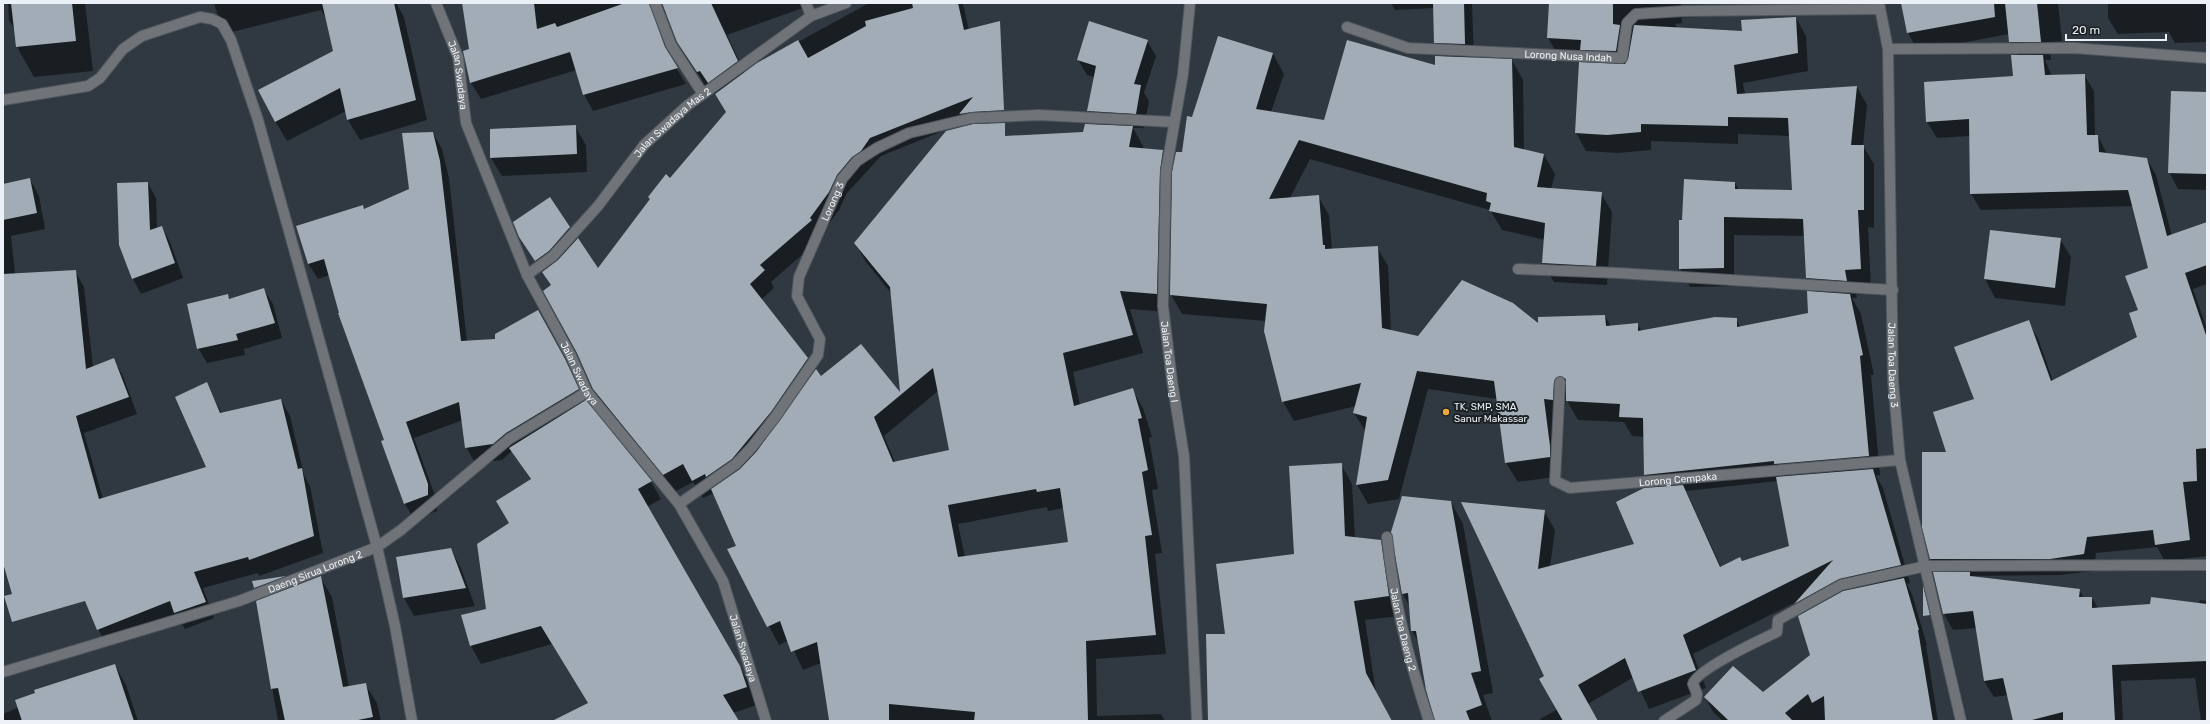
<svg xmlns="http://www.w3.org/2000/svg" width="2210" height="724" font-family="Rubik,sans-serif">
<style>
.shadow{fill:#0007;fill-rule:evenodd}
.building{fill:#a1acb6;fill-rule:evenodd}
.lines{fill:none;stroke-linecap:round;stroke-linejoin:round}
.service-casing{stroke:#4e565e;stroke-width:12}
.minor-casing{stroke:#4e565e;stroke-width:12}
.service{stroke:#707478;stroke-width:10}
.minor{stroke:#707478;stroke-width:10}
.poi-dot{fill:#efa73d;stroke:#1b2023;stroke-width:1.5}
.labels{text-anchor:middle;stroke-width:4;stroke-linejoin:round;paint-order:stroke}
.street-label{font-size:10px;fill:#ebf1f6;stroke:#1b2023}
.poi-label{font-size:10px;fill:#ebf1f6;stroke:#1b2023;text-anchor:start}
</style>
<rect width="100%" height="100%" fill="#303941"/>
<path class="shadow" d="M8,3H85L93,71L34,77L17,47L15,31L9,20Z
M214,3H396L404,17L427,120L360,140L348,120L346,111L287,141L275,121L334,52L325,17L321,10L228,33L217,13Z
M463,3H817L727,35L745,73L758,64L869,3H962L964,8L994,142L1084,133L1097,126L1088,111L1094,77L1087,75L1078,60L1147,41L1156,56L1144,93L1149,101L1144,128H1133L1143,146V149L1162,151L1174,171L1183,154L1192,118L1273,54L1284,74L1271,112L1325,121L1436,67L1444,57L1435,42L1434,8L1395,10L1391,3H1472L1474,59L1512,60L1523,80L1524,151L1544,155L1555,174L1551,189L1601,193L1612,212L1607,285L1554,282L1543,263L1545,240L1502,230L1490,210L1310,159L1290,198L1318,196L1329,215L1332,250L1377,247L1388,266L1391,331L1418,337L1605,316L1611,326L1637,324L1642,332L1736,319L1741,328L1809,313L1816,293L1807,278L1805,236L1734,235V286L1690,287L1680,268L1683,221L1735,183L1739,190L1794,191L1790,136L1738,134V144L1651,141V150L1618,153L1586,151L1576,133L1589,64L1586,57H1559L1548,38L1550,3H1681L1682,23L1675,24L1678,29L1743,32L1796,18L1806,36L1808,71L1743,83L1745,94L1857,87L1867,105L1863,146L1874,164V228L1868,227L1871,287L1855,288L1857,298H1852L1861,314L1874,375H1871L1880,475L1876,476L1883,488L1910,583L1907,584L1912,594L1927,645H1926L1938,721H1723L1713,712L1705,697L1762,694L1811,655L1802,615L1794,603L1693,654L1706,688L1649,709L1634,677L1588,704L1597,721H1542L1540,719L1558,709L1546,676L1463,503L1544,511L1555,530L1550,567L1635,544L1653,489L1645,475L1644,437L1632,436L1624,422L1578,420L1566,399L1563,419L1554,418L1560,476L1518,482L1506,463L1497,399L1428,389L1399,499L1368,504L1357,485L1366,432L1354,413L1356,406L1294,421L1283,402L1265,331L1266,321L1182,314L1171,295L1172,176L1170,190L1167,312L1130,309L1143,353L1073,372L1080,405L1132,389L1143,408L1152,437L1149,438L1158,489L1152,490L1162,553L1155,554L1166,654L1096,659L1097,716L1161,714L1165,721H830L821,663L803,670L789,640L779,645L728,549L738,546L714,493L703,498L693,482L674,492L604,407L593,388L551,285L519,236L569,228L598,270L727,113L710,87L707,88L688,59L678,42L666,13L659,16L658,23L672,61L686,84L593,111L584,94L577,70L481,99L471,83V50ZM965,122L968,128L855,243L866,262L891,293L902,395L861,346L821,377L815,373L807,359L761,300L774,288L771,282L821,238L820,236L839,210L847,193L881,156ZM938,391L950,451L895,462L884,436ZM1778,481L1790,546L1721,567L1686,491ZM1047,507L1048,511L1064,508L1069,543L965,557L958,524Z
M1902,3H2058L2062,41L2049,42L2051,60H2045L2052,76L2084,75L2094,91L2095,136H2098L2107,154L2147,159L2156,175L2172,236L2207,223V284L2193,289L2207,329V556L2165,561L2157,547L2096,553L2094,571L2060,575L1971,576L1972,578L2079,590L2084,598H2092L2098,608L2199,604L2200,600L2207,601V721H2201L2195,678L2121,681L2123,721H2014L2008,695L1994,697L1984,681L1977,628L1953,630L1944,614L1939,573L1931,559L1923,527L1948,453L1975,400L2028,322L2038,338L2053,381L2138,337L2139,311L2150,268L2134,206L1981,210L1971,194L1970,136L1937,138L1927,122L2014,77L2018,56L2010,42L2009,34L1918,51L1908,33Z
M2108,3H2207V42L2175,43L2169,32L2118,34L2108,18Z
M2207,93V190L2178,189L2169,172Z
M575,126L586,145L587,172L502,176L491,158Z
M433,133L442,149L449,178L467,342L496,340L547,327L585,402L651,482L661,499L647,507L750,685L757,705L733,713L738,721H554L589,704L552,644L481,664L471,646L487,610L510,523L531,480L512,451L502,460L475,463L466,447L463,420L414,438L437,501V511L414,519L405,504L385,441L340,313L330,275L318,279L308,263L363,206L365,210L410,190Z
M30,179L39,196L45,229L11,236L15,274L75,271L84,287L93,367L114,360L123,376L137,414L84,433L103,499L208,467L206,384L222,414L281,400L290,416L304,475L310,486L323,553L259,576L258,573L203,588L214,618L185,629L178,617L107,645L98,629L96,574L3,538V185Z
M148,183L156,198L157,229L162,227L170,242L183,278L141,294L133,279Z
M1991,231L2060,239L2071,257L2065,306L1995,298L1985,279Z
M264,290L273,304L282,338L244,349L245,355L207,363L198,348L227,295L230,300Z
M1341,464L1352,484L1355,538L1380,541L1392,561L1400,616L1365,620L1376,693L1391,721H1209L1226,635L1295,555Z
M1451,502L1463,524L1493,693L1483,695L1492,721H1436L1419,643L1412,631L1410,607L1403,594L1392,532Z
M451,549L461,568L475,606L414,616L404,598L397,558Z
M320,577L332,597L349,687L365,684L377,703L381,721H278L257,602Z
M115,665L126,685L138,721H3V714Z"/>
<path class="building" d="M11,3H72L76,41L16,47Z
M322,3H394L416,100L347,120L340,88L275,122L258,90L333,51Z
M462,3H534L537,29L555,23L557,27L625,3H649L665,47L678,68L583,95L570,52L470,83L463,51L469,49Z
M662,3H711L738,61L708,83L700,71L697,72L677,42Z
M912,3H958L964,30L1000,21L1004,110L972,112L959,114L973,97L870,138L861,151L852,157L837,175L829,192L810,218L812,220L760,265L765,270L750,284L808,358L771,412L732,459L706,477L705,474L692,481L683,464L663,475L593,389L577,353L543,291L551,285L542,272L558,260L578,238L598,268L650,199L648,197L666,174L670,178L726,112L715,94L757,63L798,40L808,58L866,26L865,21L913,8Z
M1433,3H1464L1465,44L1434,43Z
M1549,3H1613V24L1620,25L1616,51L1580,50L1581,40L1547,38Z
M1901,3H1994L1995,17L1907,33Z
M2005,3H2037L2041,42H2009Z
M1796,17L1798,53L1734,65L1737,94L1857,86L1851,145H1864V210H1858L1861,269L1845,270L1847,281L1806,278L1803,219L1724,217V268L1679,269V220H1682L1684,179L1735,182V189L1792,190L1788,118L1728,117V126L1641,124V132L1607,135L1575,133L1579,62L1625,64L1628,59L1634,25L1742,31L1741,20Z
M1089,21L1148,40L1134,84L1141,85L1136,114L1087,111L1096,66L1077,60Z
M1218,36L1273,53L1256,109L1324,120L1347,40L1435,65V56L1512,59L1514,147L1544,154L1537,187L1602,192L1596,266L1542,263L1545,223L1489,211L1491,203L1486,201L1487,193L1299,140L1269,199L1319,195L1323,245H1325V249L1378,246L1382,328L1418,336L1462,280L1513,303L1538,323V317L1605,315L1606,326L1638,323V331L1715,317L1737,318V327L1808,313L1807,291L1850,294L1863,355L1860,356L1869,456L1774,464V461L1644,475L1643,418L1619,417L1620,404L1566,401V379L1560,376L1554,381L1553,400L1544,399L1550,446V457L1505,463L1494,381L1417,371L1388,480L1356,485L1367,417L1353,413L1361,383L1282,402L1264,331L1267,304L1170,295L1172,172L1176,152H1182L1187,116L1192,117Z
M2011,55H2043L2045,75L2085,74L2087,135H2098L2099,152L2147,158L2167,236L2207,222V265L2185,273L2207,338V448L2196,449L2197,481L2183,482L2190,540L2155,545L2153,530L2087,537L2084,554L2050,559H1930L1922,528V452H1946L1933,412L1974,399L1954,347L2029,320L2051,381L2137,337L2129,313L2138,310L2125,276L2148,268L2128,190L1970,194L1969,119L1926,122L1924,82L2013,76Z
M2171,91L2207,92V174L2168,173Z
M1005,123V136L1083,132L1085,124L1133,126L1129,147L1163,150L1160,171L1157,294L1120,291L1133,335L1063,353L1074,406L1133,388L1142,418L1138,419L1148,470L1142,472L1152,535L1145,536L1156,635L1086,641L1088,721H974L975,712L889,704V720H829L817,642L791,652L780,621L767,627L727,549L736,546L711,489L740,469L757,451L816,369L821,376L861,344L900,392L890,287L854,243L946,131L973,124ZM933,368L949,450L893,462L874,417ZM1060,488L1068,542L958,557L948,505L1036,489L1037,492Z
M576,125L577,154L490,158V129Z
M433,132L440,161L461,341L495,339V334L538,310L565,359L579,389L506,433L493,444L465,448L459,402L406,422L428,484V495L404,504L381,441L384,440L338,313H339L324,259L308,264L296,226L363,205L364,209L409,189L402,133Z
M30,178L37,213L3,220V184Z
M148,182L150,230L162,226L175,263L132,279L119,245L117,183Z
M550,197L570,227L549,251L535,261L519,237L513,222Z
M1990,230L2061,238L2055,288L1984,279Z
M76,270L86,369L114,358L129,397L76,416L99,499L206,467L175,397L207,382L220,413L281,399L298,469L302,468L314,536L249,560L248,557L194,572L206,602L174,613L170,601L97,630L85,601L12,622L4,596L12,594L3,563V274Z
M264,288L275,323L236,334L238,340L197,349L187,304L228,294L229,299Z
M586,400L652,481L638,489L740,666L747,687L723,695L739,721H552L588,703L541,626L470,646L461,615L486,609L477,544L509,523L496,501L531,479L509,448Z
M1342,463L1345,536L1381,540L1389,596L1354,601L1366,673L1392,721H1208L1206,634H1225L1216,564L1294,554L1289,466Z
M1873,469L1901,565L1839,579L1794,604L1833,560L1683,635L1696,670L1638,692L1625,658L1578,685L1598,721H1563L1539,679L1544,676L1461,502L1545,510L1538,569L1634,544L1616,502L1644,488L1683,485L1720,567L1740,557L1742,561L1789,546L1776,477Z
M1402,496L1451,501L1481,671L1471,673L1482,705L1466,711L1470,721H1435L1426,690L1416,631H1411L1408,593L1402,594L1391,532Z
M451,548L466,588L403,598L396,557Z
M1933,572H1970V576L2080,589L2079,597H2092V608L2150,604L2151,597L2207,604V661L2112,665L2115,721H2063V712L2028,721H2013L2003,678L1984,681L1973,611L1943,614Z
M286,576L254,588L252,581Z
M321,576L343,687L366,683L373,717L353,721H285L278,688L271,689L256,601Z
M1904,578L1919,630H1918L1933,721H1825L1824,696L1812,703L1808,694L1785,713L1793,721H1727L1728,720L1704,697L1733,666L1763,692L1810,655L1798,616L1843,591Z
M1923,585L1930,615L1923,616Z
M115,664L134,721H22L15,700L35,693L34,690Z"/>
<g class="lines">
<g class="service-casing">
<path id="service" d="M1664,721L1696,700L1697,694L1693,684C1695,670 1762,639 1777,632L1778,620L1841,585L1926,566"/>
</g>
<g class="minor-casing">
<g id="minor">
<path id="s1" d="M436,3L458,57L466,123L527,275L571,356L587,392L679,504L723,581L766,721"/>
<path d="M655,3L671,45L703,94"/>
<path d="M806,3L811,16"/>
<path id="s2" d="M1190,3L1183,74L1166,171L1163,306L1172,381L1184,456L1197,721"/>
<path id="s3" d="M1879,3L1888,49L1893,381L1900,460L1961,721"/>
<path id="s4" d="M1347,27L1408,48L1622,58L1627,23L1636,14L1684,11L1880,9"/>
<path d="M1888,49L2074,48L2207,58"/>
<path d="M3,100L88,86L100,78L123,49L142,36L200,17L212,19L222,24L231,40L258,120L377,547L395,626L412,721"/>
<path d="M1518,269L1618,273L1893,290"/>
<path id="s5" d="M527,275L553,256L598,206L644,145L688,105L811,16L846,3"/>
<path id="s6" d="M1560,382L1555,481L1570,488L1900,460"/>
<path id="s7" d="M679,504L736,464L752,447L776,416L818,355L820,339L797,296L799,277L842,179L857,161L877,148L909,133L972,118L1039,115L1173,122"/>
<path id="s8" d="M1387,537C1393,599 1409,661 1429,721"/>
<path d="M1926,566L2207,565"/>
<path id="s9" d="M3,672L239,601L377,547L401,530L509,439L587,392"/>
</g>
</g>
<use href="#service" class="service"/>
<use href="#minor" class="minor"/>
</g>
<circle class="poi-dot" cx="1446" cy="412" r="4"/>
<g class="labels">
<g class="street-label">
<text dy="4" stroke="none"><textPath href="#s4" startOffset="225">Lorong Nusa Indah</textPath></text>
<text dy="4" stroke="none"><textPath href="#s1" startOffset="76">Jalan Swadaya</textPath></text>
<text dy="4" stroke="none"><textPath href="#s5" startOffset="212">Jalan Swadaya Mas 2</textPath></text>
<text dy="4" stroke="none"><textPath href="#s7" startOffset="373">Lorong 3</textPath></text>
<text dy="4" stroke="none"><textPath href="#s2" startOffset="361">Jalan Toa Daeng I</textPath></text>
<text dy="4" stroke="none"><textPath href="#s3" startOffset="363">Jalan Toa Daeng 3</textPath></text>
<text dy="4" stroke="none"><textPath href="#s1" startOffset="400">Jalan Swadaya</textPath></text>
<text dy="4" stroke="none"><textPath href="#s6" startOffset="224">Lorong Cempaka</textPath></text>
<text dy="4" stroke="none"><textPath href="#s9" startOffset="328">Daeng Sirua Lorong 2</textPath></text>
<text dy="4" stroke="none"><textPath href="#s8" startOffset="94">Jalan Toa Daeng 2</textPath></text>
<text dy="4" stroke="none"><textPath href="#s1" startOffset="724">Jalan Swadaya</textPath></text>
</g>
<g class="poi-label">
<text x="1454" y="410">TK, SMP, SMA<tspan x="1454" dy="12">Sanur Makassar</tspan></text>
</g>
</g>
<rect width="2210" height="724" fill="none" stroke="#ebf1f6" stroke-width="8"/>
<path d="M2066 34v6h100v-6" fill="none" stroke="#ebf1f6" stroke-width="2"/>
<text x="2072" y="34" font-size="12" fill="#ebf1f6" stroke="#1b2023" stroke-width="3" paint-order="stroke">20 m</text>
</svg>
